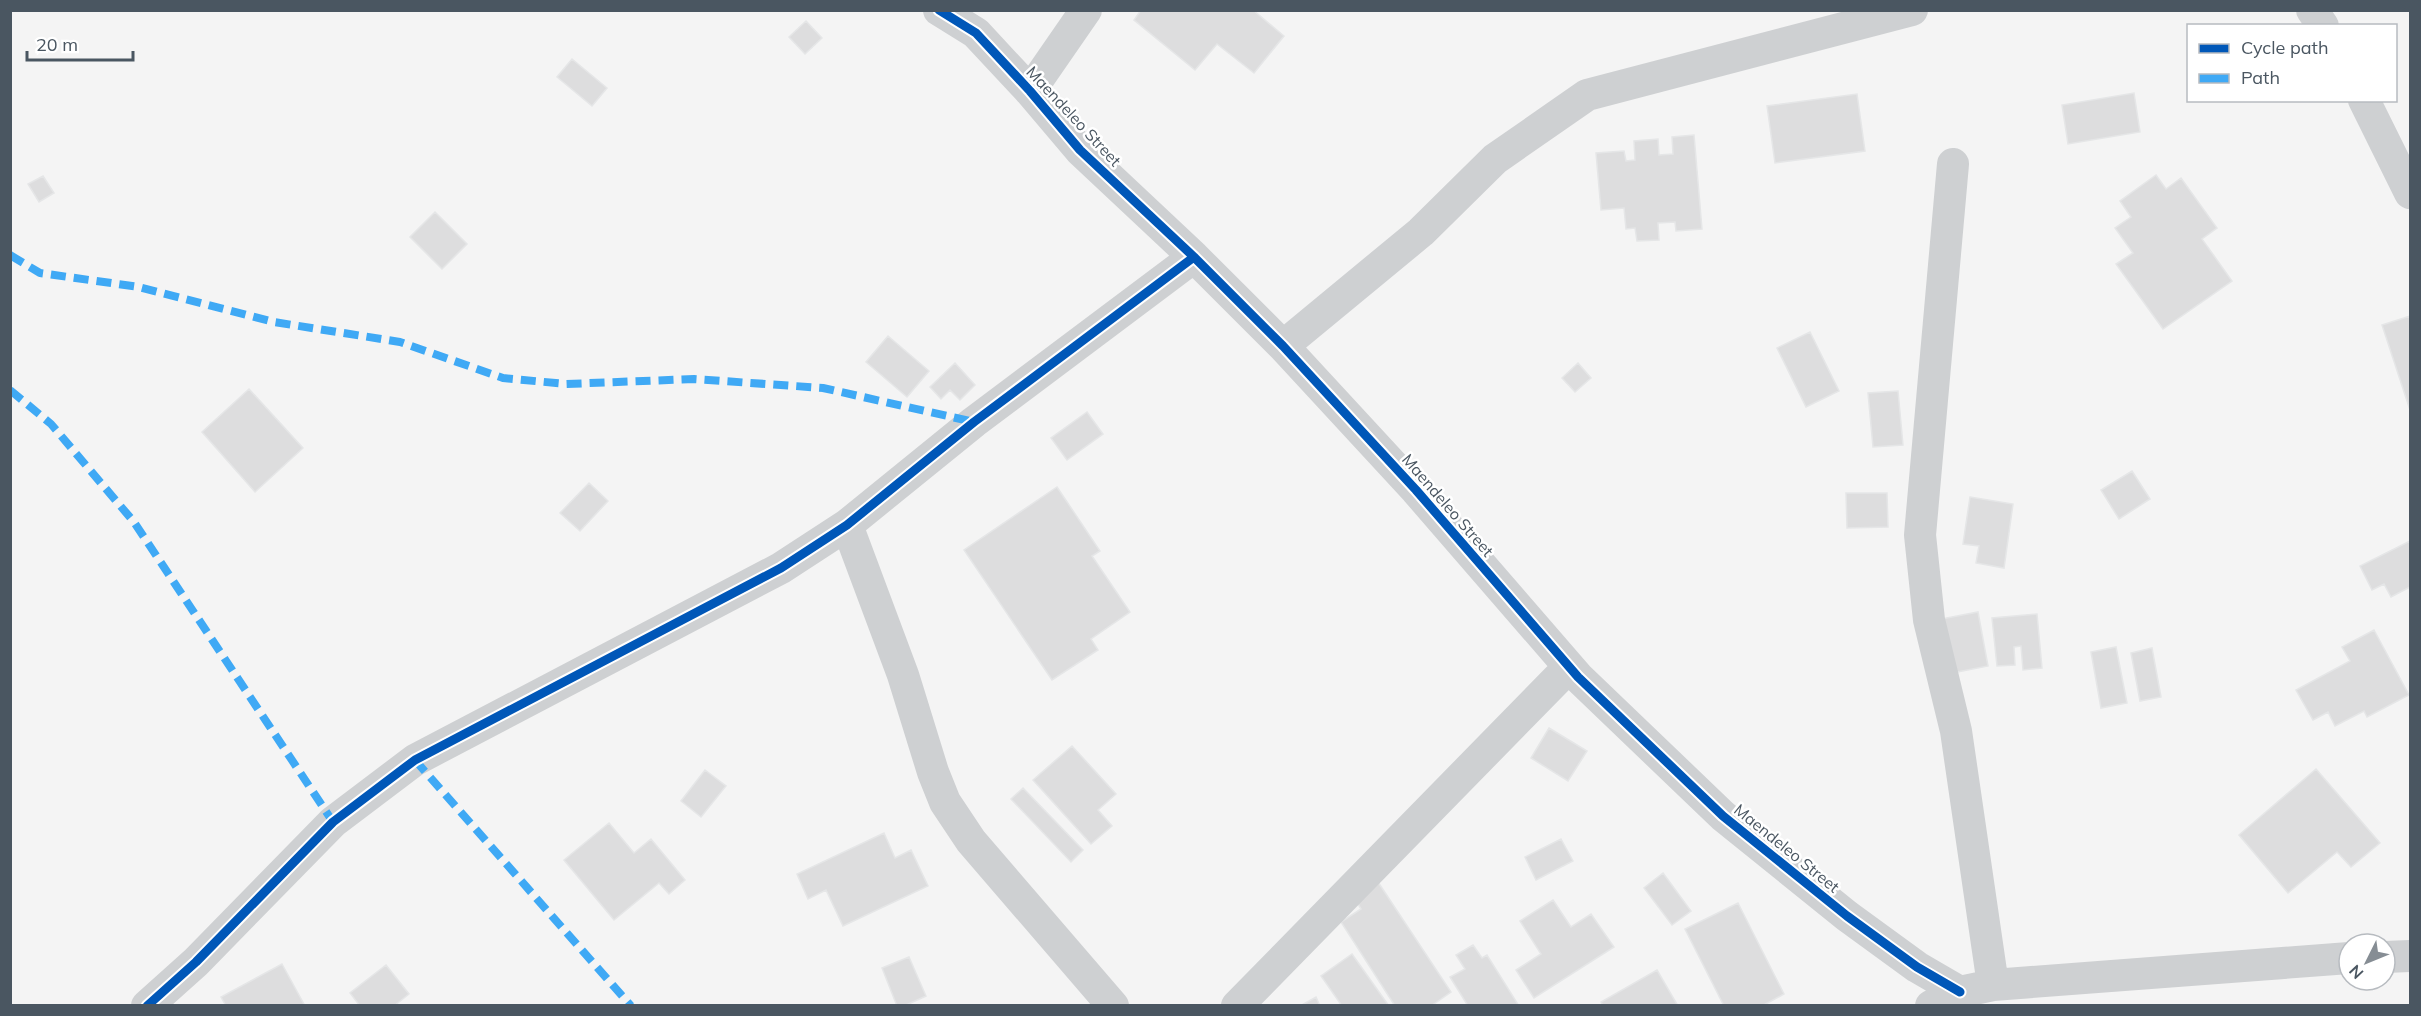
<svg xmlns="http://www.w3.org/2000/svg" width="2421" height="1016" font-family="Mulish,sans-serif">
<style>
.building{fill:#ddddde;stroke:#e5e6e7;stroke-width:1.5}
.lines{fill:none;stroke-linecap:round;stroke-linejoin:round}
.minor{stroke:#ced0d2;stroke-width:32}
.quiet{stroke:#3fa9f5;stroke-width:8;stroke-dasharray:15 8;stroke-linecap:butt}
.cycleway-casing{stroke:#fff;stroke-width:13}
.cycleway{stroke:#0057b8;stroke-width:9}
.labels{text-anchor:middle;stroke-width:5;stroke-linejoin:round;paint-order:stroke}
.street-label{font-size:16px;fill:#4a5661;stroke:#fff}
</style>
<rect width="100%" height="100%" fill="#f4f4f4"/>
<path class="building" d="M1141,10H1253L1284,36L1254,73L1217,44L1195,70L1134,20Z
M806,21L822,38L805,54L789,37Z
M572,59L607,88L592,106L557,77Z
M2134,93L2140,132L2068,144L2062,105Z
M1857,94L1865,151L1775,163L1767,106Z
M1694,135L1702,229L1676,231L1675,222L1658,223L1659,240L1637,241L1635,228L1626,229L1624,208L1601,210L1596,153L1624,151L1626,161L1635,160L1634,141L1658,139L1659,155L1673,154L1672,137Z
M2156,175L2166,189L2181,178L2217,228L2202,239L2232,281L2163,329L2116,264L2133,253L2115,228L2131,217L2120,201Z
M43,176L54,193L39,202L28,184Z
M435,212L467,244L442,269L410,237Z
M2410,316V410L2382,325Z
M1810,332L1839,391L1806,407L1777,348Z
M888,336L929,371L907,397L866,362Z
M955,363L975,385L960,400L950,390L941,399L930,387Z
M1578,363L1591,378L1575,392L1562,378Z
M249,389L303,448L255,492L202,432Z
M1898,391L1903,445L1873,447L1868,393Z
M1087,412L1103,434L1067,460L1051,438Z
M2132,471L2150,499L2119,519L2101,490Z
M589,483L608,501L580,531L560,513Z
M1057,487L1100,551L1092,556L1130,612L1091,639L1098,650L1052,680L964,550Z
M1846,493H1887L1888,527L1847,528Z
M1970,497L2013,504L2004,568L1976,563L1979,546L1963,544Z
M2410,541V587L2391,597L2384,584L2372,590L2360,566Z
M1978,612L1988,666L1947,674L1936,620Z
M2037,614L2042,668L2023,670L2021,646L2014,647L2015,665L1997,666L1992,618Z
M2374,630L2409,695L2367,717L2364,711L2335,726L2328,712L2313,720L2296,690L2350,661L2342,647Z
M2116,647L2127,703L2101,708L2091,652Z
M2152,648L2161,697L2140,701L2131,653Z
M1549,728L1587,751L1568,781L1531,758Z
M1072,746L1116,794L1098,810L1112,826L1091,844L1033,780Z
M2316,769L2380,843L2351,867L2337,852L2288,893L2239,835Z
M705,770L726,786L701,817L681,801Z
M1023,788L1083,850L1071,862L1011,799Z
M609,823L634,853L651,839L685,880L669,894L659,883L614,920L564,860Z
M884,833L895,858L911,850L928,886L843,926L826,890L808,899L797,874Z
M1561,839L1573,861L1536,880L1525,857Z
M1663,873L1691,911L1672,925L1644,888Z
M1376,879L1451,992L1431,1006H1395L1341,922L1361,909L1352,894Z
M1553,900L1571,927L1591,914L1614,947L1534,998L1516,970L1541,954L1520,921Z
M1738,903L1784,994L1762,1006H1724L1685,929Z
M1473,945L1482,958L1487,955L1519,1006H1468L1450,977L1465,969L1456,955Z
M1352,954L1389,1006H1342L1321,976Z
M909,957L926,996L904,1006H897L882,968Z
M282,964L305,1006H226L221,997Z
M386,965L409,994L394,1006H360L350,993Z
M1657,970L1678,1006H1603L1601,1002Z
M1316,997L1320,1006H1300Z"/>
<g class="lines">
<path class="minor" d="M939,10L976,33L1030,91L1080,150L1194,257L1283,346L1416,490L1578,677L1723,816L1847,916L1917,967L1960,992
M2312,10L2323,26
M1030,91L1086,10
M2364,100L2410,193
M1953,164L1920,535L1929,620L1956,731L1993,985
M1283,346L1421,232L1495,159L1587,95L1912,10
M847,525L903,675L933,772L945,802L971,841L1113,1006
M2385,957L2410,956
M147,1006L196,962L333,822L415,760L781,568L847,525L974,422L1194,257
M1237,1006L1569,667
M1931,1006L1960,992L1993,985L2349,958"/>
<path class="quiet" d="M10,255L40,273L139,287L274,322L400,342L503,378L566,384L694,379L823,388L974,422
M10,390L51,424L134,522L333,822
M415,760L631,1006"/>
<g class="cycleway-casing">
<path id="cycleway" d="M939,10L976,33L1030,91L1080,150L1194,257L1283,346L1416,490L1578,677L1723,816L1847,916L1917,967L1960,992
M147,1006L196,962L333,822L415,760L781,568L847,525L974,422L1194,257"/>
</g>
<use href="#cycleway" class="cycleway"/>
</g>
<g class="labels">
<g class="street-label">
<text transform="translate(1074 116) rotate(47)" y="6">Maendeleo Street</text>
<text transform="translate(1448 505) rotate(49)" y="6">Maendeleo Street</text>
<text transform="translate(1787 848) rotate(39)" y="6">Maendeleo Street</text>
</g>
</g>
<rect width="2421" height="1016" fill="none" stroke="#4a5661" stroke-width="24"/>
<rect x="2187" y="24" width="210" height="78" fill="#ffffff" stroke="#b7bbc0" stroke-width="1.5"/>
<rect x="2199" y="44" width="30" height="9" fill="#0057b8" stroke="#b7bbc0" stroke-width="1.5"/>
<text x="2241" y="54" font-size="18" fill="#4a5661">Cycle path</text>
<rect x="2199" y="74" width="30" height="9" fill="#3fa9f5" stroke="#b7bbc0" stroke-width="1.5"/>
<text x="2241" y="84" font-size="18" fill="#4a5661">Path</text>
<g transform="translate(2367 962) rotate(227)"><circle r="28" fill="#ffffff" stroke="#b7bbc0" stroke-width="1.5"/>
<path d="M0-4.5L10 22L0 15L-10 22Z" fill="#868d94"/>
<text y="-9" font-size="16" font-weight="bold" text-anchor="middle" fill="#4a5661">N</text>
</g>
<path d="M27 51v9h106v-9" fill="none" stroke="#4a5661" stroke-width="3"/>
<text x="36" y="51" font-size="18" fill="#4a5661" stroke="#ffffff" stroke-width="4.5" paint-order="stroke">20 m</text>
</svg>
